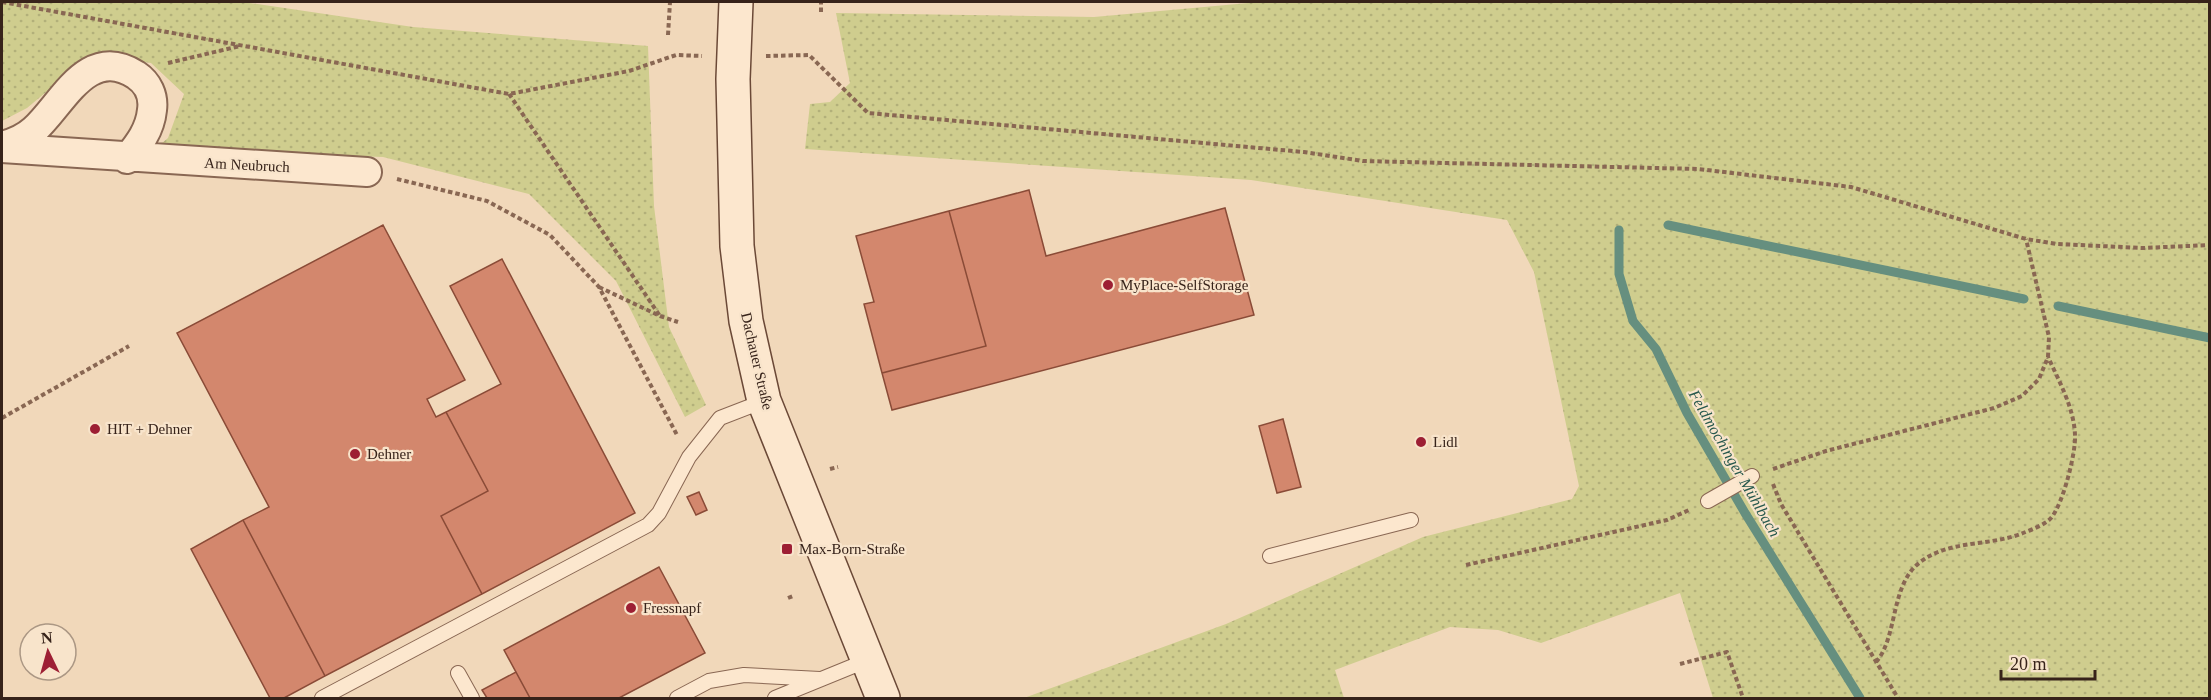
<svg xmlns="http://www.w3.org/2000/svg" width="2211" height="700" font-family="Georgia,serif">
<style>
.grass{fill:url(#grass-dots)}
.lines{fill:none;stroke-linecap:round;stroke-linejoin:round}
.stream{stroke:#668f7f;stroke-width:9}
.building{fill:#d3876d;stroke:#8a4b37;stroke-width:1.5}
.service-casing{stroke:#896753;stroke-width:16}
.minor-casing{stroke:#896753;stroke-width:32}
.secondary-casing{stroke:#6b4937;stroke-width:36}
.path{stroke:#896753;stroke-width:4;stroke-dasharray:4.5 3;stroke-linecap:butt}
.service{stroke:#fce7ce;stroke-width:14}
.minor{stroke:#fce7ce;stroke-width:28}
.secondary{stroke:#fce7ce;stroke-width:33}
.poi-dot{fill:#9d1f34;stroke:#f8e4cb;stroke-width:2}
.labels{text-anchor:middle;stroke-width:4.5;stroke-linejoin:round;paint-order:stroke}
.street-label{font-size:15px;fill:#37231a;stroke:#f8e4cb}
.poi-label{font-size:15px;fill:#37231a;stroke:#f8e4cb;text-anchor:start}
.water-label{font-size:16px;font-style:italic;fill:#27584d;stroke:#f8e4cb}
</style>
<defs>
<pattern id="grass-dots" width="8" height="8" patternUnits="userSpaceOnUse" patternTransform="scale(1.5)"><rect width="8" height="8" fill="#cfcd8e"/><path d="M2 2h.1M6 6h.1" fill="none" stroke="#b2b07a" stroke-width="1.8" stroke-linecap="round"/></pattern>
</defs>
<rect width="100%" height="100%" fill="#f1d8ba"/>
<path class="grass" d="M2,2H243L413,27L648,46L654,206L669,327L706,405L685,417L616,281L529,194L383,157L155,149L168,138L184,94L151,63L92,54L27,108L2,121Z
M1259,2H2209V698H1713L1680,593L1541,643L1498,630L1450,627L1335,670L1344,698H1024L1226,624L1423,537L1572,499L1579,486L1534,272L1507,220L1251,180L805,149L810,104L830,102L850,83L836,13L1094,17Z"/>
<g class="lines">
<path class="stream" d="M1668,225L2024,299
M1619,230V274L1633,321L1656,349L1687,413L1745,513L1860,698
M2058,306L2210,338"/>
</g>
<path class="building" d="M1029,190L1046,256L1225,208L1254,315L892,410L882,373L986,346L949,211Z
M949,211L986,346L882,373L864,304L874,302L856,236Z
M383,225L465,380L427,399L436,417L446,412L488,491L441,516L482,594L325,676L243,520L269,507L177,333Z
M502,259L635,513L482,594L441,516L488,491L446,412L501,384L450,286Z
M1283,419L1301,487L1277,493L1259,426Z
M699,492L707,510L696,515L687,497Z
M243,520L325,676L284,698H270L191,549Z
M659,567L705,653L619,698H530L504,650Z
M516,672L530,698H487L482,690Z"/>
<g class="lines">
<g class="service-casing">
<path id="service" d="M1708,501L1752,476
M1270,556L1411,520
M458,673L472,698
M322,698L648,525L659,513L689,457L720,418L764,401
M677,698L709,681L744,675L820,679
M775,698L868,660"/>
</g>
<g class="minor-casing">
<path id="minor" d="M2,146C14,143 24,139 34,130C63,104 87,44 136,75C148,83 154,96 152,110C150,130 139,144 127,159
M2,148L367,172"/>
</g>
<g class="secondary-casing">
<path id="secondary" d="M736,2L733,79L737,246L746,321L764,401L883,698"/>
</g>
<path class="path" d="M2,2L509,94L629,71L676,55L702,56
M821,12V2
M668,35L670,2
M766,56L809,55L868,113L1304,152L1363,161L1698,169L1851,187L2026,239L2057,244L2143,248L2210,245
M168,63L240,46
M509,94L660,316
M397,179L487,201L550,235L599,287L677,435
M599,287L660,316L678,322
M2,418L129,346
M830,469L838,467
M1773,469L1826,451L1994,408L2022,396L2039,379L2048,357L2049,337L2026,239
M1773,484L1781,504L1898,698
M1466,565L1667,520L1689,510
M788,598L793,596
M1876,662C1898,637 1890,586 1919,563C1949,539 1989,547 2023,533C2031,530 2046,524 2051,518C2063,504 2076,453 2075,435C2074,408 2059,381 2048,357
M1680,664L1727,652L1743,698"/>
<use href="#service" class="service"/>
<use href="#minor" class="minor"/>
<use href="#secondary" class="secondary"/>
</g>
<g class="poi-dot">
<circle cx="1108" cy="285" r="6"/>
<circle cx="95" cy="429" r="6"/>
<circle cx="1421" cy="442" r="6"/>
<circle cx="355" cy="454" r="6"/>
<rect x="781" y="543" width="12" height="12" rx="3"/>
<circle cx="631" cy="608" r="6"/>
</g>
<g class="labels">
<g class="street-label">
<text transform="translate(247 165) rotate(3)" y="5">Am Neubruch</text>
<text transform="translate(757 361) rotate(77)" y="5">Dachauer Straße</text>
</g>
<g class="poi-label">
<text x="1120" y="290">MyPlace-SelfStorage</text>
<text x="107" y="434">HIT + Dehner</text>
<text x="1433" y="447">Lidl</text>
<text x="367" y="459">Dehner</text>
<text x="799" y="554">Max-Born-Straße</text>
<text x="643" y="613">Fressnapf</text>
</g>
<g class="water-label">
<text transform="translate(1735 463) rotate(60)" y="6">Feldmochinger Mühlbach</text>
</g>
</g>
<rect width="2211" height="700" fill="none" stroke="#37231a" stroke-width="6"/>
<g transform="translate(48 652) rotate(355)"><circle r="28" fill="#f8e4cb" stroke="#ab9784" stroke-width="1.5"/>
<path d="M0-4.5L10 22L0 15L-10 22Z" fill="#9d1f34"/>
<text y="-9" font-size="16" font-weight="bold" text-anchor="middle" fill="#37231a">N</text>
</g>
<path d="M2001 670v9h94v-9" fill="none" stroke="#37231a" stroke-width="3"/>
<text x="2010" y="670" font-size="18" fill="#37231a" stroke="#f8e4cb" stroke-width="4.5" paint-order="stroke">20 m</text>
</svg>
